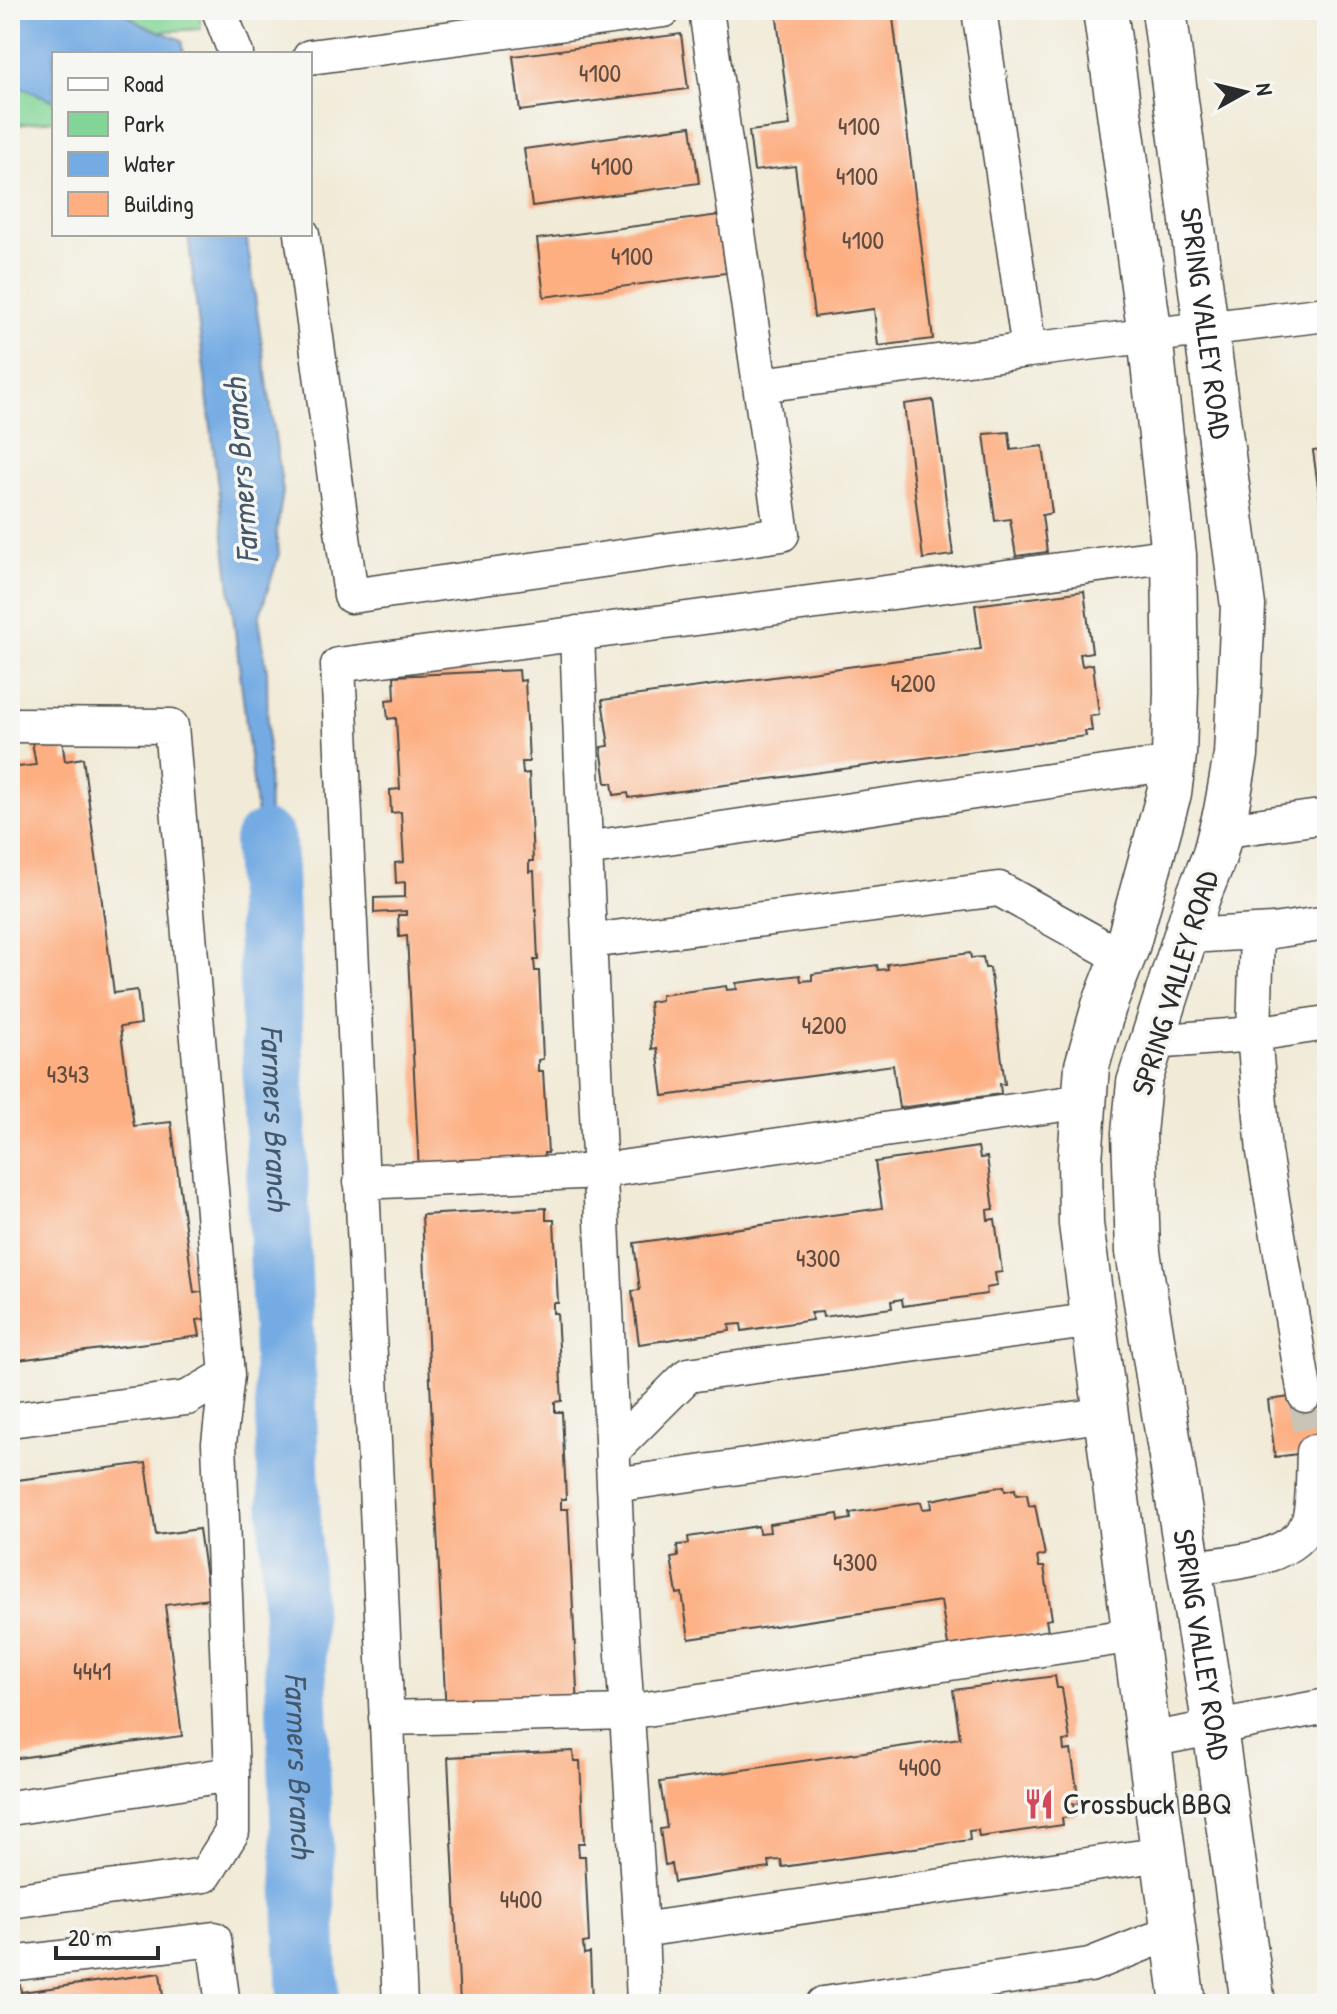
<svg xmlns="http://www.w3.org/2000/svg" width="1337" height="2014" font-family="'Patrick Hand',sans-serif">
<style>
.green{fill:#82d597;stroke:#568061;stroke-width:2}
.water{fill:#74abe3;stroke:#506b87;stroke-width:2}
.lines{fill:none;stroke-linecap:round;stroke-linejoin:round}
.river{stroke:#74abe3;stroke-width:62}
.building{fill:#fdaf82}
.minor-tunnel{stroke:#c9c4b5;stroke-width:34;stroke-dasharray:34 17;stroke-linecap:butt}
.minor-casing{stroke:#494845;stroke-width:37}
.major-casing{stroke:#494845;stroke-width:47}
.minor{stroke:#fff;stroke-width:34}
.major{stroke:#fff;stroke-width:44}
.labels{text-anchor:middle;stroke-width:7;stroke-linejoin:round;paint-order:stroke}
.number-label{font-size:26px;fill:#604c41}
.street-label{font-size:30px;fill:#2b2b2b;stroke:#f6f6f2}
.poi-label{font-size:30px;fill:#2b2b2b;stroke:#f6f6f2;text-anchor:start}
.water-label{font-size:32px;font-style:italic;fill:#45586b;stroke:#f6f6f2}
</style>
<rect width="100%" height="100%" fill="#f6f6f2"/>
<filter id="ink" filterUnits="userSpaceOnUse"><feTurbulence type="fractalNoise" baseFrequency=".0125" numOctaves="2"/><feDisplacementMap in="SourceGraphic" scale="16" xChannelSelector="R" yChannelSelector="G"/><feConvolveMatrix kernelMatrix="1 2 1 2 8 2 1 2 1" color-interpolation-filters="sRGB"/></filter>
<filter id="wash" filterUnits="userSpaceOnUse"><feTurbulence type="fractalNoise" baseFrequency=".006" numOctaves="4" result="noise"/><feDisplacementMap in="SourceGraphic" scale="32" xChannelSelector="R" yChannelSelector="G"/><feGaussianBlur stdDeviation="1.8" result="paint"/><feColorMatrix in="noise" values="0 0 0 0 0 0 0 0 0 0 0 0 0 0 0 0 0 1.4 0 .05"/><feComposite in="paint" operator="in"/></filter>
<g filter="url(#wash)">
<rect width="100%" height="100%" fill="#f1ead7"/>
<path class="green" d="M10,10H199L201,29L148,32L54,54V120L10,126Z"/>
<path class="water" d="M15,10H119L143,25L182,40L184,54H54V99L51,100L10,82V32Z
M188,234H246L283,492L276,534L279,554L259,618L267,671L270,926Z"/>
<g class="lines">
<path class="river" id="s1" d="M265,842L308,2004"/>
</g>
<g id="blocks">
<path class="building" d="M776,10H892L933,339L878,346L874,309L814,317L795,166L754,171L749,131L790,126Z
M681,34L688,89L520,111L513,56Z
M691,126L699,183L532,206L524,149Z
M719,215L726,273L544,297L537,239Z
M933,400L953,555L923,559L904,404Z
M1009,432L1011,450L1043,446L1052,513L1042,515L1047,552L1016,556L1010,519L995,521L984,434Z
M1327,449V536H1325L1313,451Z
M1084,591L1092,652L1080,654L1082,666L1093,664L1099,715L1090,716L1092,731H1085L1086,736L629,798L628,793L614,795L612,783H606L601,747L609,746L602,700L981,649L975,605Z
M519,670L520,681L525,680L529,762H522L523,774L529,773L533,861H529V872L534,871L538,960H534L535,971H539L543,1059L538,1060V1071H543L548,1153H544L545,1165L419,1171L407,936L399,937L398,915H406V911L374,913V898L405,897V882L396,883L395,863L404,862L401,812L391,813L390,790L400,789L396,718L388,719L386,700L395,699L394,676Z
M61,732L65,761L83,758L114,993L137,990L141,1024L120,1027L134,1126L171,1122L194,1293L207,1291L211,1318L197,1320L200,1336L10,1361V768L36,765L31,736Z
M970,953L971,958L983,957L985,968H990L1005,1084H1000L1001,1094L899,1108L893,1065L663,1096L657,1048L652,1049L649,1002L661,1000V995L726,986L727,990L737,989L736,983L800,975L801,981L812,980V974L877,965L878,970L888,969L887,964Z
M978,1147L980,1158L987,1157L994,1209L987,1210L988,1220L995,1219L1002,1272L995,1273L997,1286L986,1288L987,1294L903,1306L902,1299L891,1301L892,1308L823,1317L822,1312L811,1313L812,1320L742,1331L741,1324L729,1325L730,1331L639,1344L632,1291L640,1290L634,1243L882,1208L875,1162Z
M546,1208V1220H554L558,1303H553V1313H557L562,1401L555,1402V1412H562L566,1499H561V1509H568L578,1709L446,1716L422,1215Z
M1327,1392V1450L1275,1457L1268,1400Z
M146,1463L156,1535L199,1529L209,1599L165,1605L182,1736L10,1759V1481Z
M1004,1486L1005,1491L1015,1489L1016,1495L1027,1494L1029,1506L1035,1505L1045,1555L1037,1557L1039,1567H1044L1052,1619L1046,1620L1048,1631L948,1646L941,1601L689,1639L682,1593L677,1594L671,1558L678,1557L677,1545L689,1544L688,1537L758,1526L759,1533L770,1532L769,1524L838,1514L839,1521L851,1519L850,1513L921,1502L923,1509L932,1508L931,1500Z
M1055,1676L1057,1688H1062L1070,1740L1063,1741L1064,1751L1071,1750L1079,1803L1073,1804L1075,1816L1062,1818L1063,1825L979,1837L978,1830L969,1831L970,1840L782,1867L781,1860L769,1861L770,1868L674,1882L671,1864L665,1865L660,1829L667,1828L660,1782L960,1738L953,1690Z
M573,1751L574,1761H580L584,1843H578L579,1856H585L589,1942L583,1943L584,1954L590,1953L592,2004H460L448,1757Z
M160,1973L164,2004H10V1986L20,1985L21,1992Z"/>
</g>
</g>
<g filter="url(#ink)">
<use href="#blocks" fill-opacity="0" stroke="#494845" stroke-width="2"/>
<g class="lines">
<path class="minor-tunnel" d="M1305,1395L1314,1452"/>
<g class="minor-casing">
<path id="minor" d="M219,10L236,54
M706,10L760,385L1029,350
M979,10L1029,350L1327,314
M310,57L664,10
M302,234L351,596L782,534L760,385
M577,633L585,849L1173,763
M10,725L171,726L227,1375L187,1398L10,1420
M1220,831L1327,816
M585,849L619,1593L641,1930
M1188,936L1273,931L1327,923
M590,941L999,889L1123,958
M1153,1042L1254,1034L1257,932
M361,1182L600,1171L1084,1101
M1305,1395L1264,1152L1254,1034L1327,1023
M613,1450L688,1375L1095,1320
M614,1485L1107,1414
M1188,1568C1225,1563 1295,1562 1309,1520C1314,1505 1313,1469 1314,1452
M386,1718L627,1712L1135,1635
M1149,1740L1327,1706
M10,1808L232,1774L219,1443L227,1375
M10,1901L205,1875L232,1832V1774
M10,1964L214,1939L223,2004
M400,2004L338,665L1174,555
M644,2004L641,1930L1163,1854
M823,2004L1090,1965L1173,1932"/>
</g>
<g class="major-casing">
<g id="major">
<path d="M1105,10L1150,336L1174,555L1176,691L1174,755L1169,793L1127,947L1104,1006L1087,1066L1080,1160L1081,1224L1183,2004"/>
<path id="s2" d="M1164,10L1243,606L1236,755L1226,811L1214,857L1198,897L1139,1083L1134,1133L1138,1252L1215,1728L1253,2004"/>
</g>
</g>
<use href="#minor" class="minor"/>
<use href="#major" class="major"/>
</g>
</g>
<defs>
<g id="restaurant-bare" transform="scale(2.4)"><path d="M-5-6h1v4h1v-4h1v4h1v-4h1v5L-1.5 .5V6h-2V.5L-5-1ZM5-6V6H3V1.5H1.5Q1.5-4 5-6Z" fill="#d1495b" stroke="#f6f6f2" stroke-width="2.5" paint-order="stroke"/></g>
</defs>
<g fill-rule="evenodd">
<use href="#restaurant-bare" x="1039" y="1804"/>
</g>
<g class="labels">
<g class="number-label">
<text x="600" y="82">4100</text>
<text x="859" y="135">4100</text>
<text x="612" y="175">4100</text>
<text x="857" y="185">4100</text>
<text x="863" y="249">4100</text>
<text x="632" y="265">4100</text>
<text x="913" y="692">4200</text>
<text x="824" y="1034">4200</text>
<text x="68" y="1083">4343</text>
<text x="818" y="1267">4300</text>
<text x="855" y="1571">4300</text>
<text x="92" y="1680">4441</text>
<text x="920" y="1776">4400</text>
<text x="521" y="1908">4400</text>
</g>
<g class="street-label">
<text dy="10" stroke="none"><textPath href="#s2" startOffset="316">SPRING VALLEY ROAD</textPath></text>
<text transform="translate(1175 983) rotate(-73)" y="10">SPRING VALLEY ROAD</text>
<text dy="10" stroke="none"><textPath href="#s2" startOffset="1660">SPRING VALLEY ROAD</textPath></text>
</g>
<g class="poi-label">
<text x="1063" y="1814">Crossbuck BBQ</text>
</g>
<g class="water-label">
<text transform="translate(241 471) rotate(-94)" y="11">Farmers Branch</text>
<text dy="11" stroke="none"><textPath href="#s1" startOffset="276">Farmers Branch</textPath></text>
<text dy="11" stroke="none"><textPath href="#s1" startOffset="924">Farmers Branch</textPath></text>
</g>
</g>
<rect width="1337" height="2014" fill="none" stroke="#f6f6f2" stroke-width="40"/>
<rect x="52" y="52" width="260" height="184" fill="#f6f6f2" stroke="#a5a5a2" stroke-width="2"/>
<rect x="68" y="78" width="40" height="12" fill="#ffffff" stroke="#a5a5a2" stroke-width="2"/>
<text x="124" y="92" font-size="24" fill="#2b2b2b">Road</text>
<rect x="68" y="112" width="40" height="24" fill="#82d597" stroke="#a5a5a2" stroke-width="2"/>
<text x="124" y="132" font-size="24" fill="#2b2b2b">Park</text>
<rect x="68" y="152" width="40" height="24" fill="#74abe3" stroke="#a5a5a2" stroke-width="2"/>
<text x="124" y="172" font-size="24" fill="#2b2b2b">Water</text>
<rect x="68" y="192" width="40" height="24" fill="#fdaf82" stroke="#a5a5a2" stroke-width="2"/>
<text x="124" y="212" font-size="24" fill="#2b2b2b">Building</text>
<g transform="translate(1245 92) rotate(82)" stroke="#f6f6f2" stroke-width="6" paint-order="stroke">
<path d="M0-6L14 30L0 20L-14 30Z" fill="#2b2b2b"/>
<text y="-12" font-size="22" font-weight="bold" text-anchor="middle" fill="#2b2b2b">N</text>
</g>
<path d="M56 1946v12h102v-12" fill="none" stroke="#2b2b2b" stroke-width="4"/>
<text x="68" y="1946" font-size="24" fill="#2b2b2b" stroke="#f6f6f2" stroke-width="6" paint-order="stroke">20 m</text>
</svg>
